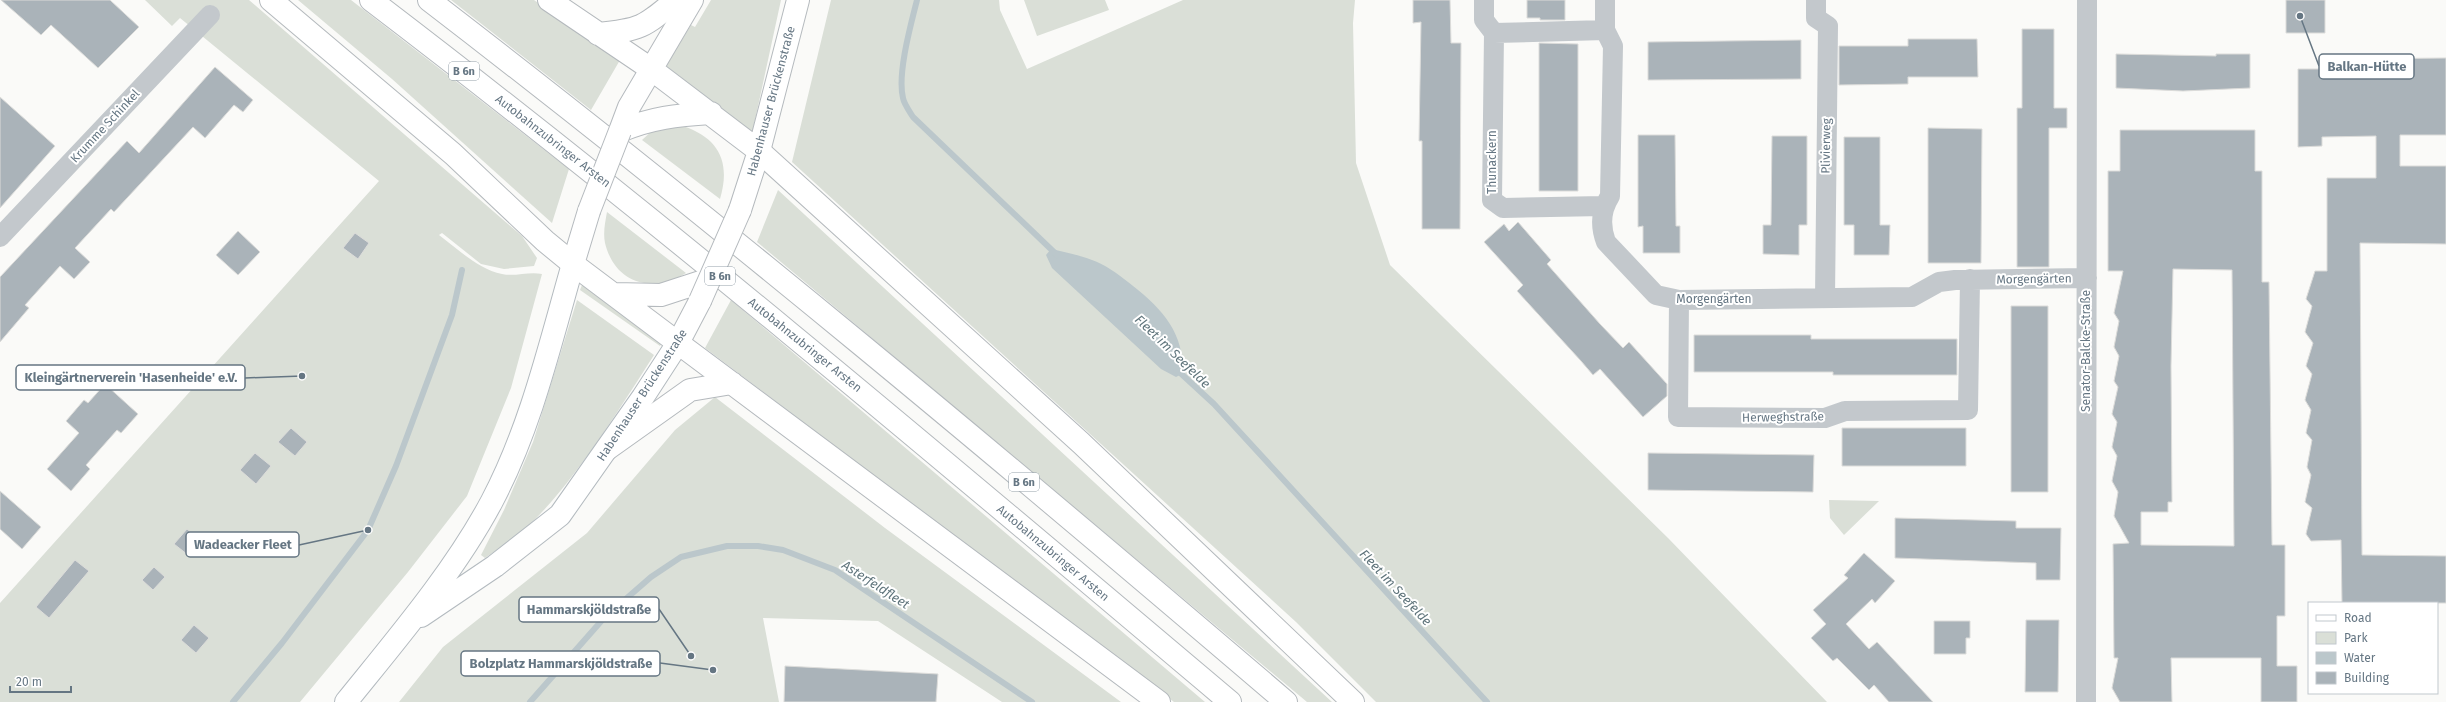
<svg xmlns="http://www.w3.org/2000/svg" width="2446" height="702" font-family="'Fira Sans',sans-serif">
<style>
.green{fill:#dadfd7}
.water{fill:#bbc7cb}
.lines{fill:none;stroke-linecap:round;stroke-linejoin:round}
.stream{stroke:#bbc7cb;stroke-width:6}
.building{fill:#aab3b9;stroke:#dcdcda;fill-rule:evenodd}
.secondary-casing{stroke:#b3babf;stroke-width:24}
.primary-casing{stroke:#b5babe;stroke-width:24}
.highway-casing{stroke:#b4b9bd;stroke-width:24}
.street{stroke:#c3c8cc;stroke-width:20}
.secondary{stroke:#fff;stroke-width:22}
.primary{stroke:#fff;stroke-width:22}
.highway{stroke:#fff;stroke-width:22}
.primary-bridge-casing{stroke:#b5babe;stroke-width:24;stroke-linecap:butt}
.primary-bridge{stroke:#fff;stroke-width:22}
.labels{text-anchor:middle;stroke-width:4;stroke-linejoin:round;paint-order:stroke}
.shield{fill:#fff;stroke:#939fa8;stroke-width:1}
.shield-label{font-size:11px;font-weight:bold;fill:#657683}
.street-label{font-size:12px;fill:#657683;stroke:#fff}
.water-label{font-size:13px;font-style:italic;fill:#60757c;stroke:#fff}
.leader{fill:none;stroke:#657683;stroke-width:1.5}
.callout-dot{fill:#657683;stroke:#fff;stroke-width:1.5}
.callout{fill:#fff;stroke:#657683;stroke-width:1.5}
.callout-label{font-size:13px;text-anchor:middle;font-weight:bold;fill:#657683}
</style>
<rect width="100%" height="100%" fill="#fafaf8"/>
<path class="green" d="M145,0H249L522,236L537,258L534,266L504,269L481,264L442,233L439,235C459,250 478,269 502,274C515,277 529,271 542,274L511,388L467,496L408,572L300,702H0V603L379,181L180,18L172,26Z
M298,0H351L569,169L552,223L392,79Z
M451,0H534L620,60L591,110Z
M711,0H781L752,134L664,69L691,25L695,27Z
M831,0H999L1000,10L1027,69L1183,0H1355L1353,23L1356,163L1390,265L1668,538L1827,702H1376L1296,622L792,162Z
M1024,0H1105L1109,10L1037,36Z
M683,126C719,138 731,162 720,199L642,140L654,129Z
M778,190L1332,702H1307L757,242Z
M607,212L686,273C653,294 615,284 605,243C603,233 605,223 607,212Z
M584,280L664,339L660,346L580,290Z
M577,300L654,355C618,411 573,485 524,530C513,540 498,549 485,558L481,555L504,510L533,442Z
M731,300L1205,702H1174L705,348Z
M715,397L885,528L1121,702H1002L878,621L763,618L779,702H399L443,647L587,533L675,430Z
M1829,500L1879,501L1844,535L1830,518Z"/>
<path class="water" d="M1051,249C1064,252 1079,255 1092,260C1104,264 1118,274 1128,282C1159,306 1186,332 1182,374L1176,377L1161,369L1052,268L1046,255Z"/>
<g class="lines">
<path class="stream" d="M917,0C911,24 897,74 903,98C904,104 910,112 913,117L1057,255
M1176,369L1214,404L1487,702
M233,702L282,643L368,530L396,466L452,315L462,270
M530,702L604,618L651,577L681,557L727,546H758L783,550L835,570L1032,702"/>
</g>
<path class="building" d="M1,0H110L139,27L98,68L51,25L41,35Z
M1413,0H1450L1451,43H1461L1460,229H1422V141H1419L1421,22L1413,23Z
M1527,0H1565V20H1540V18H1527Z
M2286,0H2325V33H2286Z
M2022,29H2054V108H2067V128H2049V267H2017V108H2022Z
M1908,39H1977L1978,77H1908V84L1839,85V46H1908Z
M1801,40V79L1648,80V42Z
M1539,43L1578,44V191H1539Z
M2116,54L2216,56V54H2250V88L2183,91L2116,88Z
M2446,58V135H2400V166H2446V244L2360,243L2362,555L2446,556V603H2342L2341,540L2311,541L2306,534L2312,508L2305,502L2311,475L2307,467L2312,440L2306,433L2311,410L2305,400L2312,374L2306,366L2313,343L2305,332L2312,306L2306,299L2315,271H2327V178H2376V136L2322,137V146L2298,147V69H2343V59Z
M215,67L253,100L243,112L234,105L205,138L193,127L114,212L111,209L75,248L90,262L74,279L60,266L25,305L29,308L0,342V277L127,141L139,153Z
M0,97L55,146L0,208Z
M1928,128L1982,129L1981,263H1928Z
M2120,130H2255V171H2262V282H2269L2272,545H2285V616H2277V666H2297V702H2261V658H2171L2172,702H2120L2112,688L2118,658H2114L2113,544L2129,543L2114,516L2118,492L2112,481L2117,456L2112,447L2117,422L2112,414L2118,387L2114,381L2119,356L2114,347L2119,321L2114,313L2123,271H2108V171H2120ZM2173,269L2232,270L2234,546L2141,545V512H2168V502H2172L2171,366Z
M1638,135H1675L1676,226H1680V253H1643V226L1638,227Z
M1772,136H1807V225H1799V255L1763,254V225H1771Z
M1844,137H1880V225H1890L1889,255H1854V225H1844Z
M1518,222L1551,260L1547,264L1600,324L1623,348L1629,342L1667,384V396L1643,417L1600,369L1593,375L1581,361L1517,291L1523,285L1484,242L1504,224L1509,231Z
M238,231L260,252L238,275L216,255Z
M355,233L369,243L358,259L343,248Z
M2011,306H2048V492H2011Z
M1694,335H1811V339H1957V375H1833V372H1694Z
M105,384L138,414L121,433L117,430L86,465L90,469L71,491L47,469L79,433L66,421L84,400L88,403Z
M291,428L307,442L295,456L278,442Z
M1842,428H1966V466H1842Z
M255,453L271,466L256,484L240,470Z
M1648,453L1814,455L1813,492L1648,490Z
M0,491L41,527L22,549L0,529Z
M1895,518L2016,521V528H2061L2060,580H2036V563L1895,558Z
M187,529L200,540L188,555L174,544Z
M1864,553L1895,581L1875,603L1872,599L1846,624L1869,649L1877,642L1933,702H1889L1874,685L1869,690L1837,658L1833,661L1811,638L1826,624L1813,610L1848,578L1844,575Z
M75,560L89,571L49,618L36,607Z
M154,567L165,577L153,590L142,580Z
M2026,620H2059L2058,692H2025Z
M1934,621H1970V638H1966V654H1934Z
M194,625L209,638L196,653L181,640Z
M785,666L938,674L936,702H784Z"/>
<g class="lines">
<g class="secondary-casing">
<path id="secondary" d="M421,616L495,566L560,515L643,397L678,343
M346,702C396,640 455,571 492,501C531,427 550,344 573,264"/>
</g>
<g class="primary-casing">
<path id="primary" d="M651,69L759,151
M620,131L629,107L692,0
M620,131C651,118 677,115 711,113
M740,210L759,151L798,0
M589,211L573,264L678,343L700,301
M615,294L661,295L710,279"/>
</g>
<g class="highway-casing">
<path id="highway" d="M271,0L453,154L545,241L573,264
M371,0C665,224 947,463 1230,702
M429,0C722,225 1005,462 1286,702
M549,0L651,69
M598,34C641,30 644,27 676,0
M759,151L1081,443L1353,702
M678,343L1159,702
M607,449L690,390L732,383"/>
</g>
<path class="street" d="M1484,0V20L1494,33
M1605,0V30L1613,46L1610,196C1601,210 1600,226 1606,242L1656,295L1679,300L1912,297L1939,282L1955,280L2087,278
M1816,0V18L1828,26L1825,298
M1603,206L1503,208L1492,200L1494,33L1605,30
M0,237L210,15
M1679,300L1678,417L1825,418L1845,411L1968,410L1970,279
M2086,702L2087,0"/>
<use href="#secondary" class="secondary"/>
<use href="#primary" class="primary"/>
<use href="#highway" class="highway"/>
<g class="primary-bridge-casing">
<path id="primary-bridge" d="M589,211L620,131
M700,301L740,210"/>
</g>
<use href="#primary-bridge" class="primary-bridge"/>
</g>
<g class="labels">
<g class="shield">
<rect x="449" y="62" width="30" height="18" rx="3"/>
<rect x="705" y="267" width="30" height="18" rx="3"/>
<rect x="1009" y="473" width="30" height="18" rx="3"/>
</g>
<g class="shield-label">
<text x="464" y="75">B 6n</text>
<text x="720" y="280">B 6n</text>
<text x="1024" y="486">B 6n</text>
</g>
<g class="street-label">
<text transform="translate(771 101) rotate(-75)" y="4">Habenhauser Brückenstraße</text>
<text transform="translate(105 126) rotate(-47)" y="4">Krumme Schinkel</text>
<text transform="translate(553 141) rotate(38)" y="4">Autobahnzubringer Arsten</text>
<text transform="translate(1826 146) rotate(-89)" y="4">Plivierweg</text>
<text transform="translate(1492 162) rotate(-90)" y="4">Thunackern</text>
<text transform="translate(2034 279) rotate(-1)" y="4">Morgengärten</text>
<text x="1714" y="303">Morgengärten</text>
<text transform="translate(805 345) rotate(39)" y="4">Autobahnzubringer Arsten</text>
<text transform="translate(2086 351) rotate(-90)" y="4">Senator-Balcke-Straße</text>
<text transform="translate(642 395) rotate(-57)" y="4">Habenhauser Brückenstraße</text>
<text transform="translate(1783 417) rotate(-1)" y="4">Herweghstraße</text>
<text transform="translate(1053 553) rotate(40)" y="4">Autobahnzubringer Arsten</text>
</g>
<g class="water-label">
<text transform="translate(1173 351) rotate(44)" y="5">Fleet im Seefelde</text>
<text transform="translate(876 584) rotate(33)" y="5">Asterfeldfleet</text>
<text transform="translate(1396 587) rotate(47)" y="5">Fleet im Seefelde</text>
</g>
</g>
<path class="leader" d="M2300 16L2319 66M302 376L245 378M368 530L299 545M691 656L659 609M713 670L660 663"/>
<g class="callout-dot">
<circle cx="2300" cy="16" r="4"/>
<circle cx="302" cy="376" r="4"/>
<circle cx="368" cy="530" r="4"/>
<circle cx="691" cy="656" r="4"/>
<circle cx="713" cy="670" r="4"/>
</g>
<g class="callout">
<rect x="2319" y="54" width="95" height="25" rx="4"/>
<rect x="16" y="365" width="229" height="25" rx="4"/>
<rect x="186" y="532" width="113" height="25" rx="4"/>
<rect x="519" y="597" width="140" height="25" rx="4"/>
<rect x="461" y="651" width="199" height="25" rx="4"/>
</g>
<g class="callout-label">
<text x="2367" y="71">Balkan-Hütte</text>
<text x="131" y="382">Kleingärtnerverein 'Hasenheide' e.V.</text>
<text x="243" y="549">Wadeacker Fleet</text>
<text x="589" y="614">Hammarskjöldstraße</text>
<text x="561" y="668">Bolzplatz Hammarskjöldstraße</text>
</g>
<rect x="2308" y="602" width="130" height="92" fill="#ffffff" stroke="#c1c8cd"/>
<rect x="2316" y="615" width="20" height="6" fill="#ffffff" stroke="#c1c8cd"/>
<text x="2344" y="622" font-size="12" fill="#657683">Road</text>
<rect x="2316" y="632" width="20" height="12" fill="#dadfd7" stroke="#c1c8cd"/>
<text x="2344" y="642" font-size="12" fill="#657683">Park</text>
<rect x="2316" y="652" width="20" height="12" fill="#bbc7cb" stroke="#c1c8cd"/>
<text x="2344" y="662" font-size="12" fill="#657683">Water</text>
<rect x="2316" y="672" width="20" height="12" fill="#aab3b9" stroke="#c1c8cd"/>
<text x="2344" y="682" font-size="12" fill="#657683">Building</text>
<path d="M10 686v6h61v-6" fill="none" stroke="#657683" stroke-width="2"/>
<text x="16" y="686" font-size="12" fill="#657683" stroke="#ffffff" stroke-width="3" paint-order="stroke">20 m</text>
</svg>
